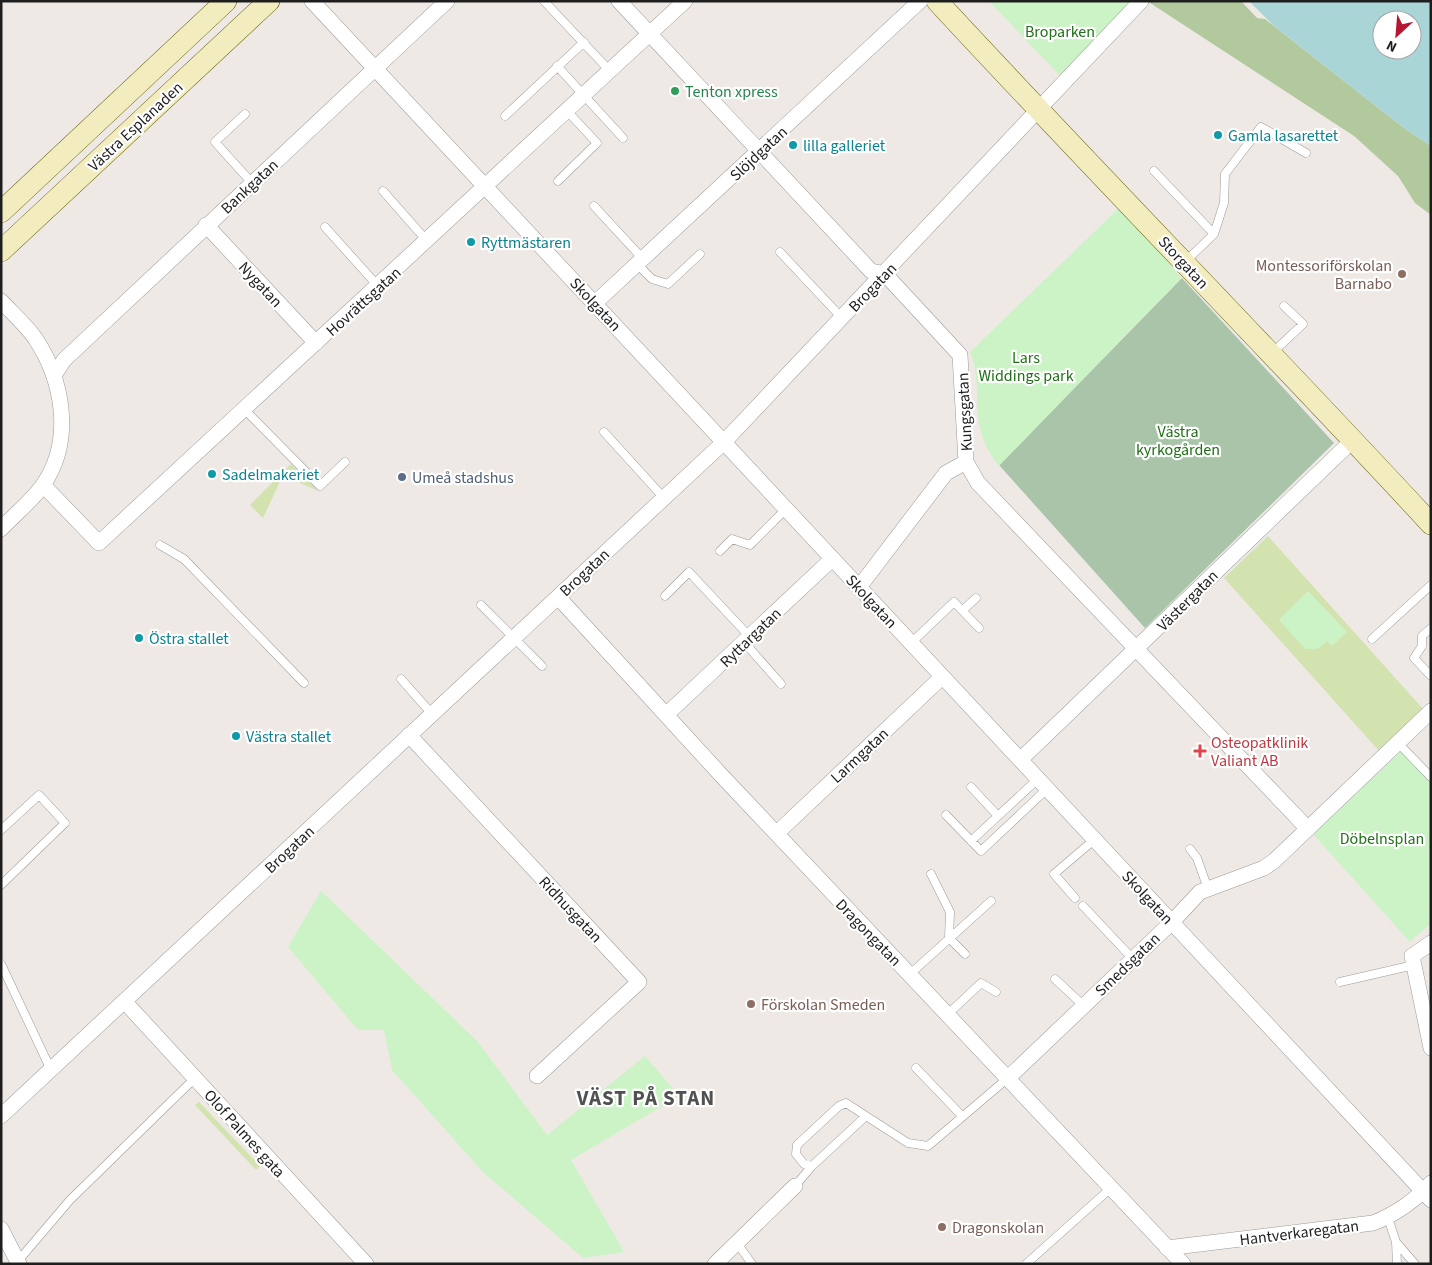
<svg xmlns="http://www.w3.org/2000/svg" width="1432" height="1265" font-family="'Source Sans 3',sans-serif">
<style>
.grass{fill:#d2e3b0}
.forest{fill:#b2c99e}
.cemetery{fill:#a9c4a9}
.park{fill:#cbf3c6}
.water{fill:#aad5d7;fill-rule:evenodd}
.lines{fill:none;stroke-linecap:round;stroke-linejoin:round}
.lane-casing{stroke:#9b9b9b;stroke-width:9}
.street-casing{stroke:#9b9b9b;stroke-width:16}
.secondary-casing{stroke:#696311;stroke-width:22}
.lane{stroke:#fff;stroke-width:8}
.street{stroke:#fff;stroke-width:15}
.secondary{stroke:#f2ecbe;stroke-width:21}
.leisure-dot{fill:#2e9e5b;stroke:#fff;stroke-width:2}
.culture-dot{fill:#0f9aa8;stroke:#fff;stroke-width:2}
.education-dot{fill:#8d6e63;stroke:#fff;stroke-width:2}
.service-dot{fill:#5c6f8a;stroke:#fff;stroke-width:2}
.health-dot{fill:#e0444e;stroke:#fff;stroke-width:2}
.labels{text-anchor:middle;stroke-width:4.5;stroke-linejoin:round;paint-order:stroke}
.park-label{font-size:16px;fill:#207017;stroke:#fff}
.leisure-label{font-size:16px;fill:#27864d;stroke:#fff;text-anchor:start}
.street-label{font-size:16px;fill:#1e1e1e;stroke:#fff}
.culture-label{font-size:16px;fill:#0d838f;stroke:#fff;text-anchor:start}
.education-label{font-size:16px;fill:#785e54;stroke:#fff;text-anchor:start}
.service-label{font-size:16px;fill:#4e5e75;stroke:#fff;text-anchor:start}
.health-label{font-size:16px;fill:#be3a42;stroke:#fff;text-anchor:start}
.district-label{font-size:21px;font-weight:bold;letter-spacing:1px;fill:#515151;stroke:#fff}
</style>
<rect width="100%" height="100%" fill="#eee9e5"/>
<path class="grass" d="M291,464L318,491L283,475L263,518L250,505Z
M1268,536L1424,710L1380,752L1224,578Z
M199,1102L260,1166L256,1170L195,1105Z"/>
<path class="forest" d="M1147,1H1241L1257,18L1265,19L1404,128L1431,146V215L1415,203L1398,176L1354,136Z"/>
<path class="cemetery" d="M1182,278L1334,443L1145,628L999,465Z"/>
<path class="park" d="M989,1H1131L1060,76Z
M1122,205L1181,278L999,466C991,455 984,445 981,432C974,405 981,378 970,352Z
M1308,591L1347,632L1332,646L1327,641L1317,649H1305L1279,620Z
M1403,750L1431,779V923L1410,942L1313,834Z
M321,891L477,1041L547,1135L645,1056L679,1096L571,1160L624,1252L583,1258L483,1172L392,1070L384,1030H358L288,947Z"/>
<path class="water" d="M1249,1H1431V146L1404,128L1274,26ZM1382,20H1412V50H1382Z"/>
<g class="lines">
<g class="lane-casing">
<path id="lane" d="M544,1L610,71
M557,66L623,138
M245,114L215,142L252,183
M505,116L584,42
M1154,171L1214,234L1185,262
M558,181L597,143L567,111
M383,191L427,241
M594,206L643,259
M325,227L378,286
M1214,234L1224,203L1225,174L1261,127L1306,153
M780,252L842,318
M637,264L652,279L668,284L700,254
M1272,353L1303,324L1284,306
M245,410L320,486L345,462
M604,432L663,497
M160,545L184,559L304,683
M720,551L732,539L750,545L786,509
M665,596L689,572L750,637
M481,605L542,666
M963,610L976,598
M1431,628L1422,636V646L1414,658L1431,676
M1372,639L1431,585
M744,642L781,684
M911,643L954,602L979,628
M401,679L432,714
M1397,742L1431,777
M971,787L998,816
M946,815L981,851L1048,788
M1,830L39,795L65,823L1,885
M971,841L1039,778
M1190,849L1197,858L1208,889
M931,874L950,912L949,938L965,954
M1075,898L1054,874L1095,839
M1083,906L1133,959
M1,964L51,1070
M910,974L991,901
M1055,979L1084,1006
M1340,982L1414,965
M948,1014L981,983L996,992
M916,1068L962,1116
M812,1166L804,1164L796,1154L797,1145L839,1106L846,1103L866,1116
M795,1186L812,1166L866,1116L908,1143L928,1146L1008,1078
M1388,1218L1396,1242L1415,1264
M1396,1242L1397,1264
M737,1243L752,1264
M18,1261L70,1200L195,1078
M1026,1264L1111,1188"/>
</g>
<g class="street-casing">
<path id="street" d="M312,1L1431,1200
M619,1L871,271L885,274L960,355L966,462L978,483L1308,829
M206,225L316,343
M1,301C12,313 25,324 35,338C63,380 74,440 43,485C32,501 15,514 1,529
M595,303L920,1
M55,374L64,360L447,1
M43,485L99,543L685,1
M860,586L946,473L966,462
M558,597L721,775L1183,1264
M667,714L832,559
M409,735L639,982L537,1076
M1021,759L1353,440
M777,833L942,677
M1431,943L1412,956L1431,1048
M125,1002L366,1264
M1008,1078L1172,922L1200,892L1264,868L1274,861L1431,711
M1,1116L723,443L1141,1
M1,1229L19,1264
M1167,1248L1373,1223C1394,1215 1416,1200 1431,1183
M715,1264L795,1186"/>
</g>
<g class="secondary-casing">
<path id="secondary" d="M937,1C1100,177 1268,348 1431,524
M1,212L226,1
M1,251L269,1"/>
</g>
<use href="#lane" class="lane"/>
<use href="#street" class="street"/>
<use href="#secondary" class="secondary"/>
</g>
<circle class="leisure-dot" cx="675" cy="91" r="5"/>
<g class="culture-dot">
<circle cx="1218" cy="135" r="5"/>
<circle cx="793" cy="145" r="5"/>
<circle cx="471" cy="242" r="5"/>
<circle cx="212" cy="474" r="5"/>
<circle cx="139" cy="638" r="5"/>
<circle cx="236" cy="736" r="5"/>
</g>
<g class="education-dot">
<circle cx="1402" cy="274" r="5"/>
<circle cx="751" cy="1004" r="5"/>
<circle cx="942" cy="1227" r="5"/>
</g>
<circle class="service-dot" cx="402" cy="477" r="5"/>
<path class="health-dot" d="M1197.5 743.5h5v5h5v5h-5v5h-5v-5h-5v-5h5z"/>
<g class="labels">
<g class="park-label">
<text x="1060" y="37">Broparken</text>
<text x="1026" y="363">Lars<tspan x="1026" dy="18">Widdings park</tspan></text>
<text x="1178" y="437">Västra<tspan x="1178" dy="18">kyrkogården</tspan></text>
<text x="1382" y="844">Döbelnsplan</text>
</g>
<g class="leisure-label">
<text x="685" y="97">Tenton xpress</text>
</g>
<g class="street-label">
<text transform="translate(135 126) rotate(-43)" y="6">Västra Esplanaden</text>
<text transform="translate(758 153) rotate(-43)" y="6">Slöjdgatan</text>
<text transform="translate(249 186) rotate(-43)" y="6">Bankgatan</text>
<text transform="translate(1184 262) rotate(47)" y="6">Storgatan</text>
<text transform="translate(261 284) rotate(47)" y="6">Nygatan</text>
<text transform="translate(872 287) rotate(-46)" y="6">Brogatan</text>
<text transform="translate(363 301) rotate(-42)" y="6">Hovrättsgatan</text>
<text transform="translate(596 304) rotate(47)" y="6">Skolgatan</text>
<text transform="translate(964 412) rotate(-93)" y="6">Kungsgatan</text>
<text transform="translate(584 572) rotate(-43)" y="6">Brogatan</text>
<text transform="translate(1187 600) rotate(-45)" y="6">Västergatan</text>
<text transform="translate(872 601) rotate(47)" y="6">Skolgatan</text>
<text transform="translate(750 637) rotate(-44)" y="6">Ryttargatan</text>
<text transform="translate(859 755) rotate(-43)" y="6">Larmgatan</text>
<text transform="translate(289 849) rotate(-43)" y="6">Brogatan</text>
<text transform="translate(1148 897) rotate(47)" y="6">Skolgatan</text>
<text transform="translate(571 909) rotate(47)" y="6">Ridhusgatan</text>
<text transform="translate(869 932) rotate(46)" y="6">Dragongatan</text>
<text transform="translate(1127 964) rotate(-44)" y="6">Smedsgatan</text>
<text transform="translate(245 1133) rotate(48)" y="6">Olof Palmes gata</text>
<text transform="translate(1299 1232) rotate(-7)" y="6">Hantverkaregatan</text>
</g>
<g class="culture-label">
<text x="1228" y="141">Gamla lasarettet</text>
<text x="803" y="151">lilla galleriet</text>
<text x="481" y="248">Ryttmästaren</text>
<text x="222" y="480">Sadelmakeriet</text>
<text x="149" y="644">Östra stallet</text>
<text x="246" y="742">Västra stallet</text>
</g>
<g class="education-label">
<text x="1392" y="271" text-anchor="end">Montessoriförskolan<tspan x="1392" dy="18">Barnabo</tspan></text>
<text x="761" y="1010">Förskolan Smeden</text>
<text x="952" y="1233">Dragonskolan</text>
</g>
<g class="service-label">
<text x="412" y="483">Umeå stadshus</text>
</g>
<g class="health-label">
<text x="1211" y="748">Osteopatklinik<tspan x="1211" dy="18">Valiant AB</tspan></text>
</g>
<g class="district-label">
<text x="646" y="1105">VÄST PÅ STAN</text>
</g>
</g>
<rect width="1432" height="1265" fill="none" stroke="#1e1e1e" stroke-width="5"/>
<g transform="translate(1397 35) rotate(206)"><circle r="24" fill="#ffffff" stroke="#a5a5a5"/>
<path d="M0-4L9 19L0 12L-9 19Z" fill="#b61632"/>
<text y="-8" font-size="14" font-weight="bold" text-anchor="middle" fill="#1e1e1e">N</text>
</g>
</svg>
